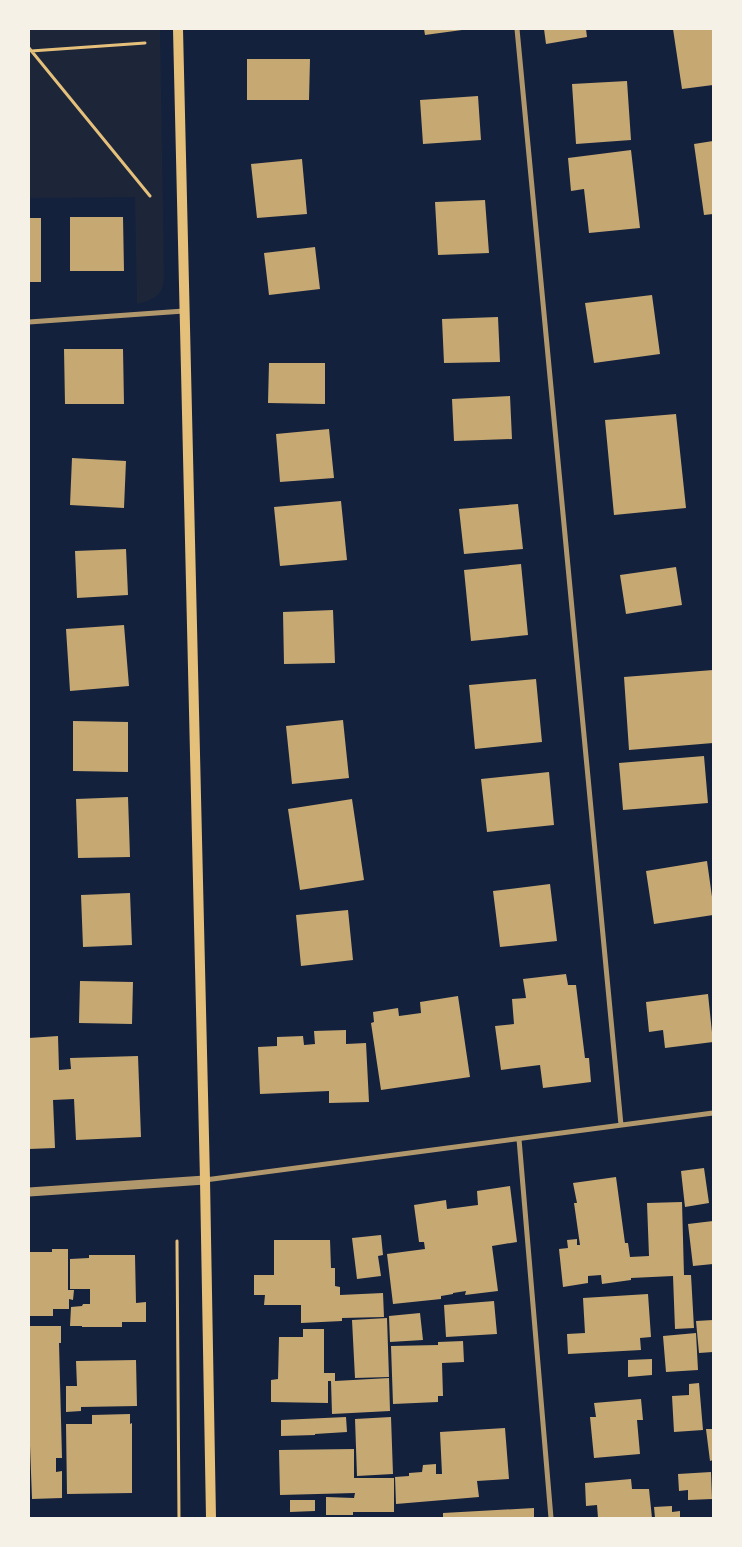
<svg xmlns="http://www.w3.org/2000/svg" width="742" height="1547" font-family="'PT Sans Narrow',sans-serif">
<style>
.green{fill:#1d2539}
.building{fill:#c6a872}
.lines{fill:none;stroke-linecap:round;stroke-linejoin:round}
.path{stroke:#e5c07b;stroke-width:3}
.minor{stroke:#b1986c;stroke-width:5}
.tertiary{stroke:#b1986c;stroke-width:9}
.secondary{stroke:#e5c07b;stroke-width:10}
</style>
<rect width="100%" height="100%" fill="#14213d"/>
<path class="green" d="M29,29H160L164,275C164,295 155,299 137,304L135,197L29,198Z"/>
<path class="building" d="M424,29H462V30L425,35Z
M544,29H586L587,37L546,44Z
M673,29H713V85L682,89Z
M247,59H310L309,100H247Z
M627,81L631,140L576,144L572,84Z
M478,96L481,140L423,144L420,100Z
M713,141V214L704,215L694,144Z
M631,150L640,228L589,233L584,189L571,191L568,158Z
M302,159L307,214L257,218L251,164Z
M485,200L489,253L438,255L435,202Z
M70,217H123L124,271H70Z
M29,218H41V282H29Z
M315,247L320,289L269,295L264,253Z
M652,295L660,354L594,363L585,303Z
M498,317L500,362L444,363L442,319Z
M64,349H123L124,404H65Z
M269,363H325V404L268,403Z
M510,396L512,439L454,441L452,399Z
M676,414L686,508L614,515L605,420Z
M329,429L334,478L280,482L276,434Z
M72,458L126,461L124,508L70,505Z
M341,501L347,560L280,566L274,507Z
M518,504L523,549L464,554L459,509Z
M126,549L128,595L77,598L75,551Z
M521,564L528,635L471,641L464,570Z
M676,567L682,605L626,614L620,575Z
M333,610L335,663L284,664L283,612Z
M124,625L129,686L70,691L66,629Z
M713,670V743L629,750L624,677Z
M536,679L542,742L475,749L469,685Z
M343,720L349,778L292,784L286,726Z
M73,721L128,722V772L73,771Z
M704,756L708,803L623,810L619,763Z
M549,772L554,825L487,832L481,779Z
M128,797L130,857L78,858L76,799Z
M352,799L364,880L300,890L288,809Z
M707,861L713,904V915L654,924L646,871Z
M550,884L557,941L500,947L493,891Z
M130,893L132,945L83,947L81,895Z
M348,910L353,960L301,966L296,915Z
M566,974L568,985H576L585,1058H589L591,1082L543,1088L540,1065L501,1070L495,1026L514,1024L512,999L526,998L523,979Z
M80,981L133,982L132,1024L79,1023Z
M708,994L713,1042L665,1048L663,1030L649,1032L646,1002Z
M458,996L470,1077L381,1090L371,1023L374,1022L373,1012L398,1008L399,1016L421,1013L420,1002Z
M346,1030V1044L366,1043L369,1102L329,1103V1091L260,1094L258,1047L277,1046V1037L303,1036L304,1045L315,1044L314,1031Z
M58,1036L59,1070L71,1069L70,1058L138,1056L141,1137L76,1140L74,1099L53,1100L55,1148L29,1149V1038Z
M704,1168L709,1203L685,1207L681,1171Z
M616,1177L625,1243H628L630,1257L649,1256L647,1203L682,1202L684,1275H691L694,1328L675,1329L673,1276L631,1278V1280L602,1284L601,1275L588,1276V1283L563,1287L559,1249L568,1248L567,1240L577,1239V1245H580L574,1203H577L573,1183Z
M510,1186L517,1242L492,1246L498,1291L465,1295L466,1291L453,1293V1294L441,1296V1299L393,1304L387,1254L425,1249L424,1242H419L414,1205L446,1200L447,1209L478,1205L477,1191Z
M713,1221V1264L693,1266L688,1224Z
M381,1235L383,1255L378,1256L381,1276L357,1279L352,1238Z
M274,1240H330L331,1268H335V1286L340,1287V1295L383,1293L384,1317L342,1318V1321L301,1323V1305H264L265,1295H254V1275H274Z
M52,1249H68V1290H74L73,1300L69,1299V1309H53V1316H29V1252H52Z
M89,1255H135L136,1303L146,1302V1322H122V1327H82V1326H70L71,1307L82,1306L83,1304H90V1289H70V1259L89,1258Z
M648,1294L651,1337L640,1338L641,1350L568,1354L567,1334L585,1333L583,1298Z
M494,1301L497,1334L446,1337L444,1305Z
M420,1313L423,1340L390,1342L389,1316Z
M387,1318L389,1377L355,1378L352,1320Z
M713,1320V1352L699,1353L696,1321Z
M29,1326H61V1343H59L62,1458H56V1472L62,1471V1498L32,1499L29,1419Z
M303,1329H324V1373H335V1381L389,1378L390,1411L332,1414L331,1381H328V1403L271,1402V1380L278,1379L279,1337H303Z
M696,1333L698,1370L666,1372L663,1336Z
M463,1341L464,1362L442,1363L443,1396H438V1402L393,1404L391,1346L438,1345V1342Z
M652,1359V1375L628,1377V1360Z
M136,1360L137,1406L81,1407V1411L66,1412V1386H77L76,1361Z
M699,1383L703,1430L674,1432L672,1396L689,1395V1384Z
M641,1399L643,1420H637L640,1454L594,1458L590,1417H596L594,1403Z
M130,1414V1424L132,1423V1493L67,1494L66,1424H92V1415Z
M346,1417L347,1432L315,1434V1435L281,1436V1420Z
M391,1417L393,1474L357,1476L355,1419Z
M505,1428L509,1479L477,1481L479,1497L396,1504L395,1477L409,1476V1473L422,1472L423,1465L436,1464V1474H442L440,1432Z
M706,1429H713V1460L710,1461Z
M354,1449V1478H394V1512H353V1515H326V1497L354,1498L355,1493L280,1495L279,1450Z
M711,1472L712,1499L688,1500V1490L679,1491L678,1474Z
M631,1479L632,1489H649L652,1518H598L597,1505L586,1506L585,1483Z
M290,1500H315V1511L290,1512Z
M672,1506V1512L680,1511V1518H655L654,1507Z
M534,1508V1518H443V1513Z"/>
<g class="lines">
<path class="path" d="M29,48L150,196
M31,51L145,43
M177,1241L179,1518"/>
<path class="minor" d="M517,29L621,1125
M29,322L184,311
M519,1139L551,1518
M205,1180L713,1113"/>
<path class="tertiary" d="M29,1192L205,1180"/>
<path class="secondary" d="M178,29L205,1180L211,1518"/>
</g>
<rect width="742" height="1547" fill="none" stroke="#f6f1e7" stroke-width="60"/>
</svg>
